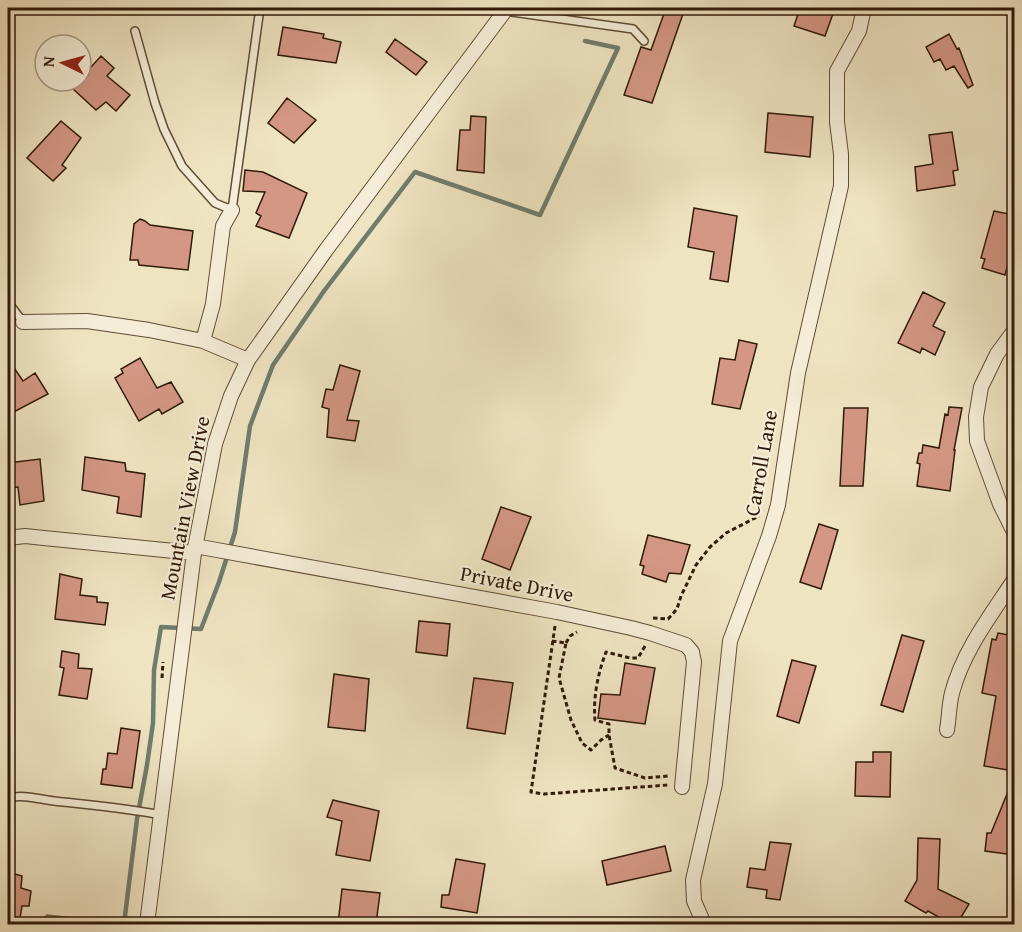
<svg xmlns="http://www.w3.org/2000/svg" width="1022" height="932" font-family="'Gentium Book Plus',serif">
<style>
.green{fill:#b5c596;stroke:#72704f;stroke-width:1.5}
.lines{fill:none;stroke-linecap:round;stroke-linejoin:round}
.stream{stroke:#707d6c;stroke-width:4.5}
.building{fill:#d49785;stroke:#301a08;stroke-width:1.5}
.service-casing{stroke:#604c36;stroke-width:10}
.minor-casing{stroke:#604c36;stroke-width:16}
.path{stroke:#301a08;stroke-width:3;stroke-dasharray:4.5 3;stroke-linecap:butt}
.service{stroke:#f5edd7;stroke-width:7}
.minor{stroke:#f5edd7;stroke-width:14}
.labels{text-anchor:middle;stroke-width:4.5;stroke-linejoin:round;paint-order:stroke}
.street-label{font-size:21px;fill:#301a08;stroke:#f5edd7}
</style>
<rect width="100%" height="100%" fill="#efe4c2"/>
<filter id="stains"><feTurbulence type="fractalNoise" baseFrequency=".00333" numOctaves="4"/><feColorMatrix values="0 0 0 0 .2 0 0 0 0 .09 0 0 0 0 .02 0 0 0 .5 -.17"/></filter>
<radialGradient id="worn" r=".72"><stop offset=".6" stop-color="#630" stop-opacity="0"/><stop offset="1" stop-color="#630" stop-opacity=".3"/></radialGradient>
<path class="green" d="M47,915L125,924H36Z"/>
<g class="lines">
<path class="stream" d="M124,924L137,819L147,765L153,723L154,670L161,627L201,629L219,582L235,532L250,426L273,365L324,291L415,172L540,215L618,48L585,41"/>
</g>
<path class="building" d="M666,8H685L652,103L624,95L641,47L651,50Z
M800,8H835L825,36L794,26Z
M283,27L324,34L323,38L341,42L336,63L278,55Z
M949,34L957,49L959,48L973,85L968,88L954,66L946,70L940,59L934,62L926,47Z
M395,39L427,62L416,75L386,52Z
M101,56L114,68L107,76L130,95L116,111L106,102L96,110L72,88L78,81H81V78Z
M287,98L316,120L294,143L268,123Z
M768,113L813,117L810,157L765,152Z
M471,116L486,117L484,173L457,170L460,130H470Z
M61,121L81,138L62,165L66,168L53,181L27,158Z
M952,132L958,170L953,171L955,185L917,191L915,167L933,164L929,135Z
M245,170L263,172L307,193L289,238L256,226L261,216L256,213L265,192L243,191Z
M694,208L737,216L728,282L710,279L714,252L688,247Z
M994,211L1014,215V245H1013L1005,275L982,268L985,259L981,258Z
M140,219L145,221L150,225L193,231L188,270L139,265L138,260H130L134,224Z
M923,292L945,303L933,326L945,332L935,355L922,348L920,353L898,343Z
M739,340L757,344L740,409L712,404L720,358L735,360Z
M140,358L157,388L171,382L183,402L162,414L159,409L139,421L115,378L123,373L121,369Z
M8,359L23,381L35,373L48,394L8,415Z
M340,365L360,371L347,420L359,421L355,441L327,437L329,409L322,407L326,389L333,390Z
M949,407L962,408L954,450H955L950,491L917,486L920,464L917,463L919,453H922L923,445L939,448L945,414L948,415Z
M844,408H868L863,486H840Z
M85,457L125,463L126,471L145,474L141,517L117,513L119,497L82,490Z
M40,459L44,501L20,505L18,487L8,488V463Z
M501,507L531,517L510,570L482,559Z
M819,524L838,530L821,589L800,582Z
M648,535L690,545L681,574L669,573L666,582L642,574L644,566L640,565Z
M60,574L82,579L80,595L97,597V602L108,603L105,625L55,619Z
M419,621L450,624L447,656L416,652Z
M998,633L1014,636V771L984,766L996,696L982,693L992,639L996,640Z
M902,635L924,641L903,712L881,705Z
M62,651L79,654L78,668L92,669L87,699L59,695L64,668L60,667Z
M792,660L816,666L799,723L777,716Z
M625,663L655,668L645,724L598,718L601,694L620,695Z
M334,674L369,679L365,731L328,727Z
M474,678L513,683L505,734L467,728Z
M121,728L140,731L132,788L101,784L103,769H106L108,753L117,754Z
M873,752H891L890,797L855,796L856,762H873Z
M1014,777V855L985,851L987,833H991Z
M333,800L379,811L370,861L336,855L342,821L327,817Z
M918,838L940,839L938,889L969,904L957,924H951L928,911L926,913L905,901L917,880Z
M770,842L791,844L780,900L766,898L767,890L747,887L750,868L765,870Z
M665,846L671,871L607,885L602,861Z
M456,859L485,864L477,913L441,907L442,895H449Z
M8,872L22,876L21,888L31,891L29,906H22L20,918L8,916Z
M342,889L380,893L376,924H338Z"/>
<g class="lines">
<g class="service-casing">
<path id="service" d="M504,11L633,29L644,41
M135,31L155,103L164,129L182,166L215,203L232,210L260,8
M8,302L23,322
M8,798C23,794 38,799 54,801C90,805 126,808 161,815"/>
</g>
<g class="minor-casing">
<path id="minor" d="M23,322L87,321L149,330L203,341L248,360
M1014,331L997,354L981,387L976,417L977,441L1000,504L1014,532
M203,341L213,304L223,226L232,210
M8,538L25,536L44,538L194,553
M195,546L557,612L631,628L650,633L686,645L692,652L694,662L682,787
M947,730C949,718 949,705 952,693C963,651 991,615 1014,580
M147,924L194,553L215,444L231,396L248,360L326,250L507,8
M704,924L694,901L693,880L715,784L730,641L769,536L778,505L798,373L841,186V154L837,122V71L859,31L864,8"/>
</g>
<path class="path" d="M653,618L668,619L677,609L681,596L696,565L710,547L726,533L759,516
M555,626L531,792L544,794L668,785
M552,641L566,643L559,678L571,720L582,743L591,750L601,740L609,735
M566,643L570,636L577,632
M645,646L638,658H630L606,652C598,673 593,697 595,720L609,724V735L615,768L645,778L668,776
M162,678L163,662"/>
<use href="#service" class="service"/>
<use href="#minor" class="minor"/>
</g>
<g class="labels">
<g class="street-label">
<text transform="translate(761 463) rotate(-80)" y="7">Carroll Lane</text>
<text transform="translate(185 508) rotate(-79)" y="7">Mountain View Drive</text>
<text transform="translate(517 584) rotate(11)" y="7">Private Drive</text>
</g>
</g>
<rect width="1022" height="932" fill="none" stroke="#efe4c2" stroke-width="30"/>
<rect x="9" y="9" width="1004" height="914" fill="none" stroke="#301a08" stroke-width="3"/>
<rect x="15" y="15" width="992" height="902" fill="none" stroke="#301a08" stroke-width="1.5"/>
<g transform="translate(63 63) rotate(275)"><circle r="28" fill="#f5edd7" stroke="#a69984" stroke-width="1.5"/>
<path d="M0-4.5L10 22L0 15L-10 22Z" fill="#8f2418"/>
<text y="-9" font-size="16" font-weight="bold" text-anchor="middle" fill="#301a08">N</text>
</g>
<rect width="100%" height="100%" filter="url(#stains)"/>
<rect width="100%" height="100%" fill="url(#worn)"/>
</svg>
